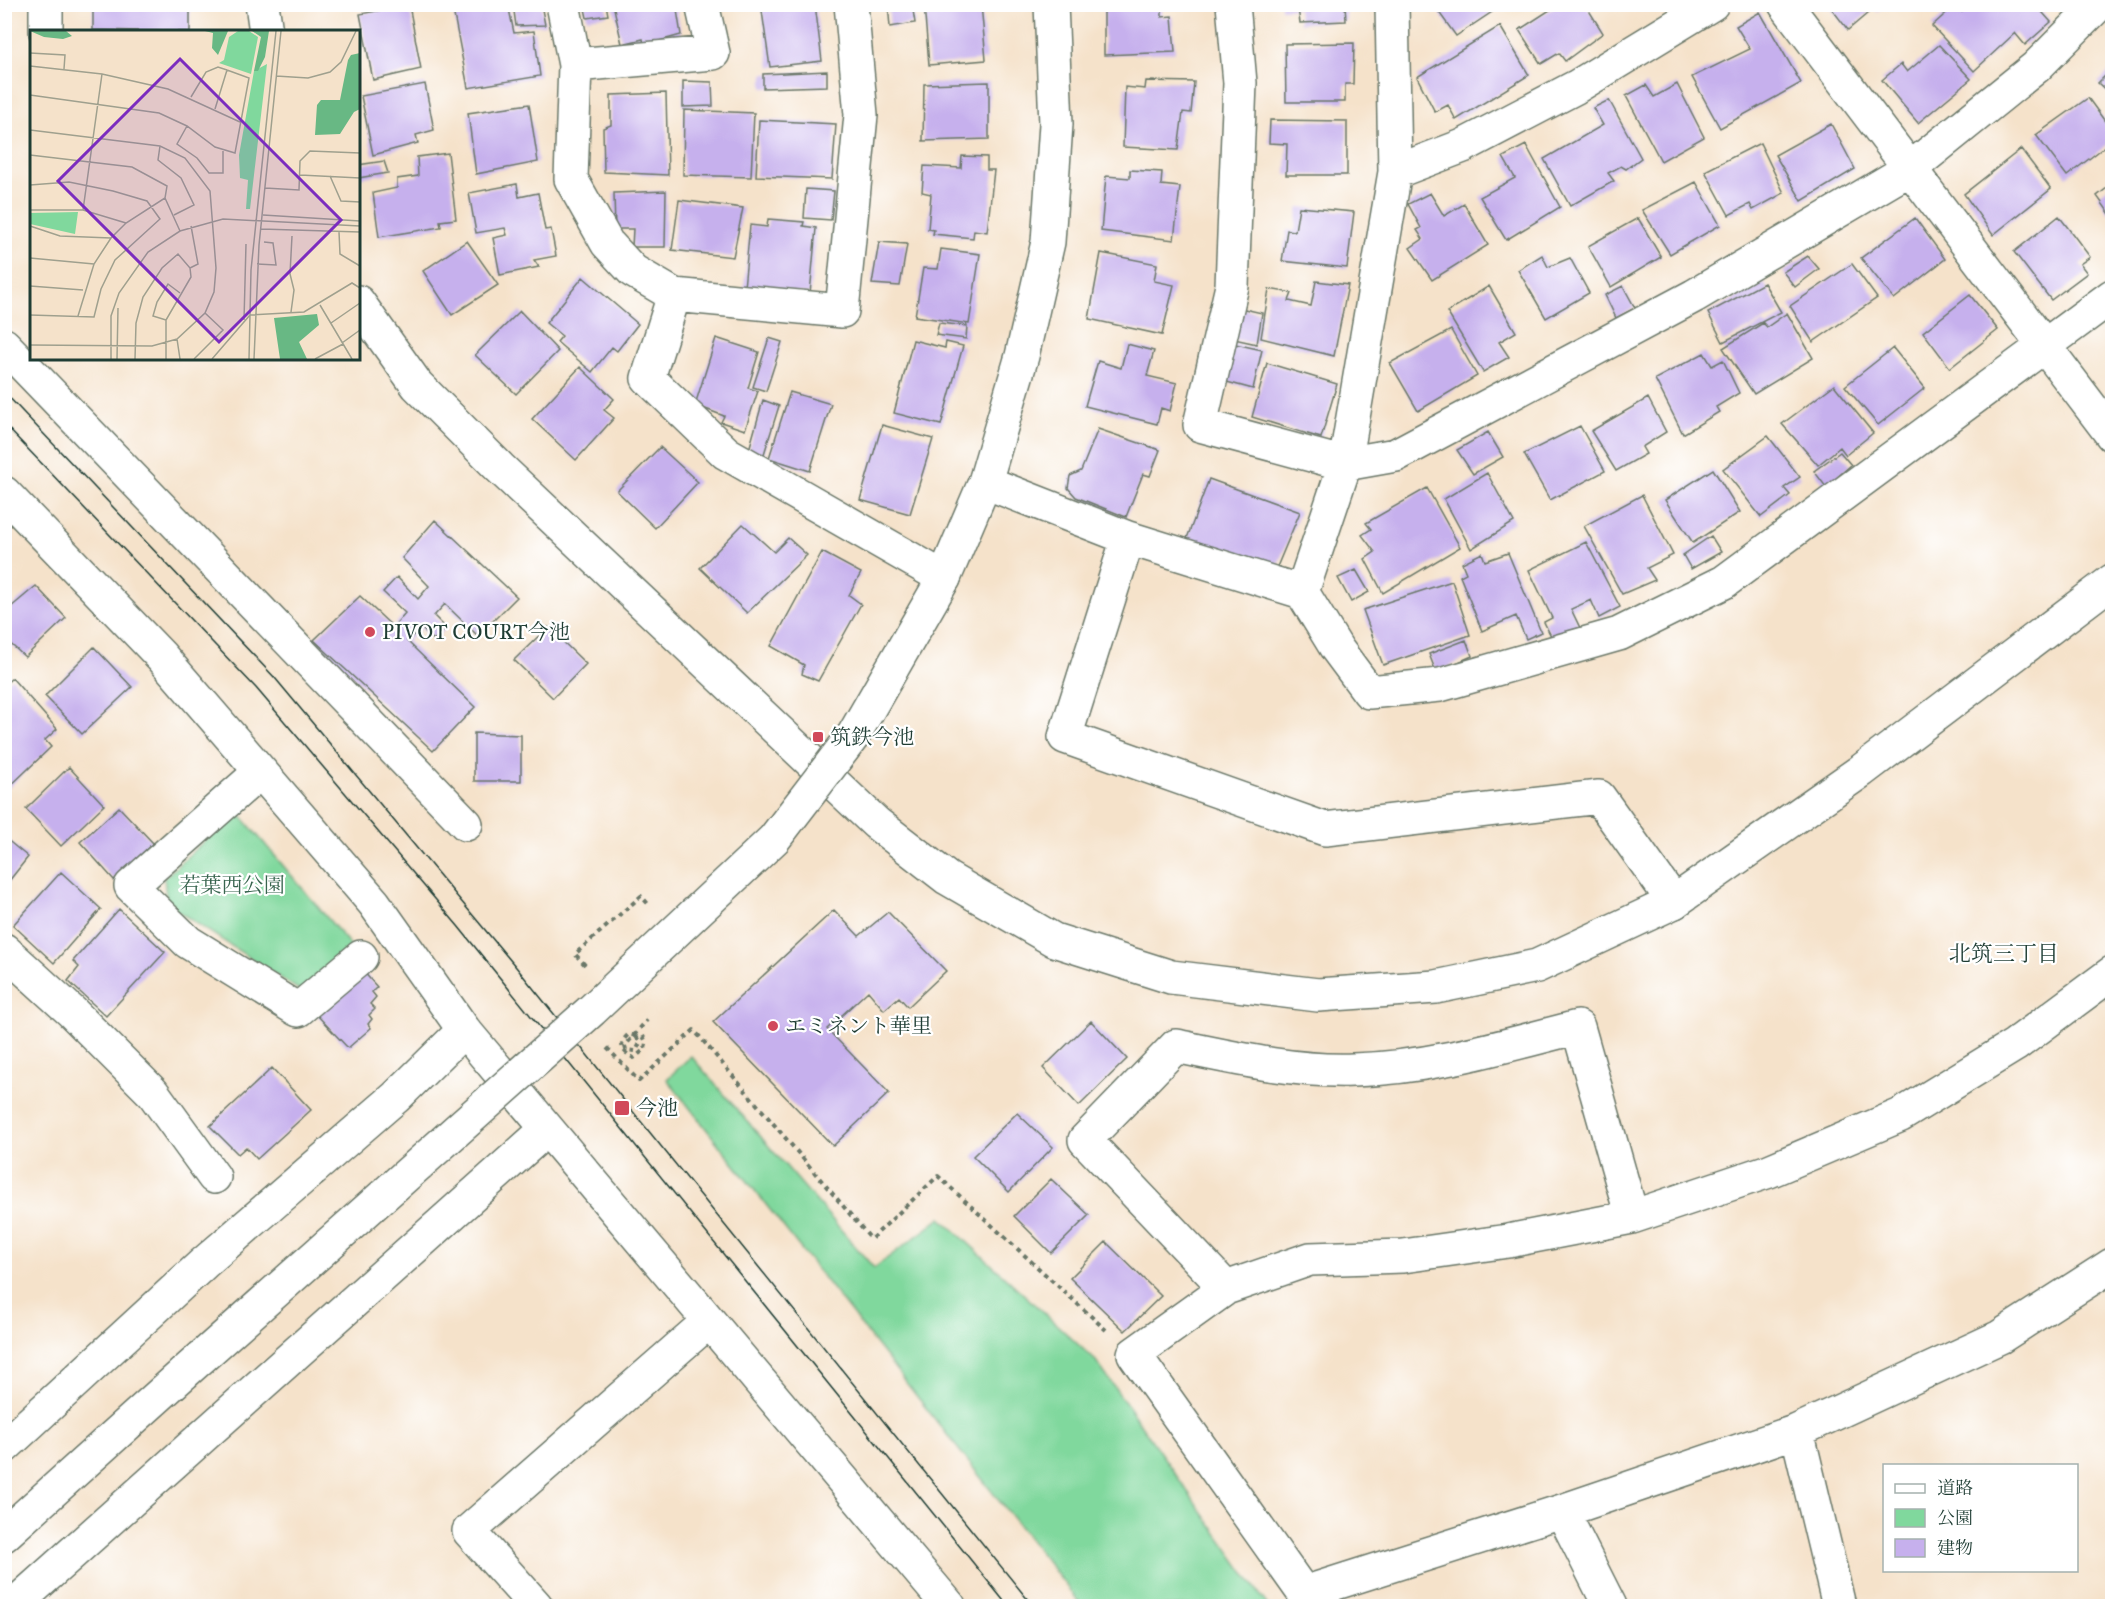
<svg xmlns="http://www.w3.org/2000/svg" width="2117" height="1611" font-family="'IM FELL Great Primer','Noto Serif JP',serif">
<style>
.green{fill:#80d89d;stroke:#508a68;stroke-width:1.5}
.building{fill:#c6b0ed}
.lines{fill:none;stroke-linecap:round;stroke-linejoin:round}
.minor-casing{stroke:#6a7768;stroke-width:36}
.tertiary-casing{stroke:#6a7768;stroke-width:36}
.path{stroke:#6a7768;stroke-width:4;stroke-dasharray:4.5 4.5;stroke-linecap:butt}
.minor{stroke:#fff;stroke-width:33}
.tertiary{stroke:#fff;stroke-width:33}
.tram{stroke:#1f3d34;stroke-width:1.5}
.tertiary-bridge-casing{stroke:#6a7768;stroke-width:36;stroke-linecap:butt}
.path-bridge{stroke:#6a7768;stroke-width:4;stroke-dasharray:4.5 4.5;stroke-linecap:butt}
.tertiary-bridge{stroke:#fff;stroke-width:33}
.poi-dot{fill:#d1495b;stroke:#fff;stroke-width:2}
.labels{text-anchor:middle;stroke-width:4.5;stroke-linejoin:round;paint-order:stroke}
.poi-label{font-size:21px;fill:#1f3d34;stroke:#fff;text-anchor:start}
.park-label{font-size:21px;fill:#37644e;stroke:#fff}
.neighbourhood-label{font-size:22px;fill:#1f3d34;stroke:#fff}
.inset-road{fill:none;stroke:#9fa08e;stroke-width:1.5}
.view{fill:#7b2cbf;fill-opacity:0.15;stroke:#7b2cbf;stroke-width:3}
.inset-edge{fill:none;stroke:#1f3d34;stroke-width:3}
</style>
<rect width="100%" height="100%" fill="#fff"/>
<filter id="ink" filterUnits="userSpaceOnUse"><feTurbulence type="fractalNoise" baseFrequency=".0167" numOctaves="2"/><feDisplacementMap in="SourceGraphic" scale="12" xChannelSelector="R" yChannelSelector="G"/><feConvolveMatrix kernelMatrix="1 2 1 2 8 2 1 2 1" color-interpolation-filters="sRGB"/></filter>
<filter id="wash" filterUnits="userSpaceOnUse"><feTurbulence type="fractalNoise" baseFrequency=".008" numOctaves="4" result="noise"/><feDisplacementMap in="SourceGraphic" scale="24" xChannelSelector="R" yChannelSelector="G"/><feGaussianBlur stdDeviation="1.35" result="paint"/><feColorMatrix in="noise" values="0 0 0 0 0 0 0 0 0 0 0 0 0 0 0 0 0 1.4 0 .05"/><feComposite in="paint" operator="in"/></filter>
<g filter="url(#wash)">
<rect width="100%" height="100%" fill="#f5e2ca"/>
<path class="green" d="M237,811L351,946L302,992L167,904L164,878Z
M691,1056L874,1268L941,1218L1096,1361L1268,1606H1082L667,1079Z"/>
<g id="blocks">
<path class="building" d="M93,4H190V32L93,30Z
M508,4L514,33L534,31L540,76L468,88L453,10Z
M513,4H541L545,25L516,26Z
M584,4H606L608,15L587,18Z
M613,4H676L681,35L644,45L643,39L622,44Z
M761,4H815L822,61L770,67Z
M888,4H912L915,23L890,27Z
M924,4H981L986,60L929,65Z
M1104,4H1162V17L1172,16L1175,52L1104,55Z
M1281,4H1345L1346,21L1300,23L1298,8L1281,9Z
M1433,4H1504L1456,36Z
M1559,4H1585L1603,33L1565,61L1559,53L1541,64L1519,30Z
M1828,4H1886L1877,12L1874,8L1848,30Z
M1970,4H2035L2051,22L2025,45L2015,33L1974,71L1932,26L1955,5L1962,12Z
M409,5L421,69L373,80L360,14Z
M1760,12L1801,83L1720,128L1692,77L1750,49L1736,26Z
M1500,26L1529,75L1456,120L1448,105L1435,112L1417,77Z
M1354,43L1353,84H1345V102H1286L1285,44Z
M1939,45L1971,79L1918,123L1882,80L1901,64L1907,72Z
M2112,69V96L2098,83Z
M827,71V86L763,88V74Z
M683,81L712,82L713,106L683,107Z
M1146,81L1194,82L1191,113L1183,112L1178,150L1123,147L1125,87L1145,89Z
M989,82V139L923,141L924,84Z
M425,84L434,130L416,135L418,143L373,155L361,96Z
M1677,84L1704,137L1661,161L1626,96L1646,85L1654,97Z
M666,93L668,175L604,172L603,128L611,125V95Z
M2088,98L2112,131V141L2067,176L2036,135Z
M1609,100L1641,158L1626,169L1621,166L1608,173L1614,181L1570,206L1544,159L1603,125L1593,108Z
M529,104L538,162L476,174L468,113Z
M684,110L754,113L751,177L683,175Z
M759,120L836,124L832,179L756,176Z
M1270,120L1347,121V175H1286L1287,144L1269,143Z
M1831,124L1855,169L1802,201L1775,155Z
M1760,143L1784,193L1753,210L1750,204L1729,215L1705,171Z
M1526,145L1560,207L1506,240L1480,197L1515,178L1503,157Z
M2021,149L2051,189L1993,235L1964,194Z
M448,153L456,219L440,221L441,227L379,237L373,193L397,188V179L418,176L417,157Z
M962,156L987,157V170H994L987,232L974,230L973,238L933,234L934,230L928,229L931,194L922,192L924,166L961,168Z
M384,161L388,173L358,178V165Z
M1130,170L1162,172L1161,185L1180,187L1174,240L1101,231L1106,176L1130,178Z
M1696,182L1720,225L1670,254L1642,210Z
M517,184L519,197L538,193L545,230L551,229L556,256L534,260L539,267L500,275L493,238L507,235L505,228L476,233L469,193Z
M2112,184V217L2097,196Z
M806,189L834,191L831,220L804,218Z
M666,191L665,247H632L633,229H615L614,193Z
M1430,193L1444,216L1464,204L1488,245L1432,280L1410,248L1423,239L1417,230L1421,228L1408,204Z
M679,200L743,208L733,257L672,250Z
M1299,207L1354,212L1347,268L1282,261L1287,230L1295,231Z
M2059,216L2090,257L2080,264L2087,273L2051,300L2014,252Z
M1638,218L1661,257L1611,287L1588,246Z
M1915,218L1945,259L1894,299L1861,258Z
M768,219L804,222L803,226L816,228L810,294L744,288L750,225L767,227Z
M467,241L498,285L452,315L423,271Z
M879,242L907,244L900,286L872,284Z
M941,249L980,254L969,324L915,316L923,268L938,269Z
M1101,253L1157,264L1154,281L1174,285L1162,335L1089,319Z
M1542,255L1548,267L1570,258L1589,293L1546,318L1518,270Z
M1808,256L1819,269L1795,287L1783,272Z
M1852,264L1877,298L1813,342L1790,306Z
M583,277L638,324L617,351L612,347L592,372L557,342L562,336L546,323Z
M1316,281L1348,285L1334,356L1261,338L1269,289L1292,293L1289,301L1311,306Z
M1764,283L1781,312L1723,342L1708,313Z
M1489,286L1516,332L1499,342L1509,357L1483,372L1447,312Z
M1623,286L1635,308L1616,318L1605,295Z
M1970,295L1998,330L1950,368L1923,332Z
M1240,308L1262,313L1257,344L1234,339Z
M520,311L558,351L516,394L475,355Z
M1787,313L1813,358L1754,394L1723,348L1763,323L1767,327Z
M939,323L967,326L966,339L936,335Z
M1451,330L1477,376L1418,411L1390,363Z
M716,338L759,352L748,388L758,391L745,430L721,422L724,416L695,405Z
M769,338L782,342L766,391L753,387Z
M913,340L945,348L946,342L963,346L941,425L894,413Z
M1231,343L1262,350L1253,389L1223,381Z
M1127,344L1154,351L1147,376L1177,383L1170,411L1161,408L1157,424L1085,406L1098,361L1121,368Z
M1893,348L1925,388L1878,425L1845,386Z
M1704,353L1712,366L1723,360L1739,393L1716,407L1719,412L1683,434L1655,379Z
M1267,363L1337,384L1321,438L1252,417Z
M580,367L614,399L604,410L614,418L576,460L532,419Z
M1834,385L1873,433L1846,455L1840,447L1818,465L1782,424Z
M790,392L831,404L810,471L769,458Z
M1648,398L1666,432L1642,447L1646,454L1616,471L1591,431Z
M763,400L779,406L764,454L749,450Z
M882,425L933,439L910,514L860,500Z
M1580,426L1605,471L1550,500L1524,454Z
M1098,429L1160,450L1150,476L1143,474L1126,517L1076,497L1068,488L1070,476L1081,471Z
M1488,432L1503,457L1473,474L1457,450Z
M1768,436L1800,477L1784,488L1790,495L1761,517L1723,469Z
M660,447L698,482L655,528L617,491Z
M1840,452L1851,465L1826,487L1814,471Z
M1713,469L1740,512L1693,543L1665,500Z
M1487,473L1514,522L1471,549L1444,499Z
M1209,479L1300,512L1274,574L1186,541Z
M1427,488L1460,547L1383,593L1365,559L1375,552L1362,535L1371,529L1366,523Z
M1642,495L1673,555L1647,568L1655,580L1622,594L1584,526Z
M435,520L517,597L478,636L445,604L434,616L446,628L434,640L421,628L407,641L475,707L433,751L314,640L360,596L393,627L405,613L383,592L397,577L418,599L429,586L402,558Z
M743,524L774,552L788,538L807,555L747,613L700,568Z
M1711,536L1721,552L1691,569L1683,555Z
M1586,542L1620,607L1599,618L1591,600L1571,609L1581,630L1554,642L1544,622L1552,618L1529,570Z
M822,552L861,573L849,595L861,604L818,681L802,674L804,665L771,646Z
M1482,553L1485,561L1508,553L1541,632L1526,639L1516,616L1482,631L1460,576L1466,573L1462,563Z
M1356,570L1369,592L1351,602L1338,578Z
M1452,581L1470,635L1383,665L1363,610Z
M36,586L66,618L25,657L4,638V613Z
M548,627L586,664L553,698L514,660Z
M1466,640L1472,656L1436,672L1429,654Z
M94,647L132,687L82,734L45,696Z
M12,678L57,729L45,740L51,747L4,792V685Z
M474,733L521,735V781H474Z
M69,767L104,805L61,846L26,809Z
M119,807L153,843L114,880L80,842Z
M5,838L28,857L5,886Z
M61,872L101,909L54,963L13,925Z
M119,909L165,952L106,1016L68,981L79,967L73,961Z
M834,910L859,936L888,912L946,971L908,1007L899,997L884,1010L868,991L827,1029L889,1093L833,1146L713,1022Z
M362,970L377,987L372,992L376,997L370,1004L375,1009L369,1015L372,1019L368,1024L371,1028L348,1048L316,1014Z
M1091,1021L1127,1059L1079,1106L1043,1068Z
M272,1068L311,1110L257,1159L246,1147L238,1154L210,1126Z
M1017,1113L1053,1147L1009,1192L973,1156Z
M1051,1179L1089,1215L1051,1253L1014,1216Z
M1106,1242L1161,1296L1125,1331L1070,1278Z"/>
</g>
</g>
<g filter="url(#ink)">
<use href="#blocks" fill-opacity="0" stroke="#6a7768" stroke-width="1.5"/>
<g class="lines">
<g class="minor-casing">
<path id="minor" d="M46,4V32
M563,4L575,65L571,179L607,243L633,271L674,295L842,311L861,115L851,4
M1233,4L1240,83L1232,286L1200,425L1345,464L1396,455L1694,296L1911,168L2036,67L2099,4
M1392,4L1395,172L1345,464L1302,592L1337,649L1369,692L1440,685L1619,634L1724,582L2112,296
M1785,4L2112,435
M575,65L713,53L702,4
M1395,172L1463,146L1576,87L1712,4
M674,295L648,378L726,453L944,578
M4,345L466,824
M985,482L1128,538L1302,592
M1128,538L1065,737L1325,829L1599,797L1674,902
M260,772L131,886L188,942L298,1010L361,957
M4,950L72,1012L153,1093L214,1177
M1226,1288L1085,1140L1176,1046C1234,1058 1294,1072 1353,1070C1430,1068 1504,1046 1578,1027L1632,1217
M1797,1431L1839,1606
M1562,1511L1610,1606
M1304,1593L1562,1511L1797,1431L2000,1337L2112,1265
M536,1606L469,1531L708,1322
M1313,1606L1134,1354L1226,1288L1310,1259L1403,1256L1508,1241L1632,1217L1769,1171L1901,1115L2015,1045L2112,973"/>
</g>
<g class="tertiary-casing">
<path id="tertiary" d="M262,4L266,32
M358,302L417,385L500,468L876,823L947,878L1054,940L1171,977L1318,995L1436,987L1537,966L1674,902L1861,771L2112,581
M4,493L161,656L374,903L464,1030L949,1606
M853,736L944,578L985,482L1022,356L1048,242L1056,124L1051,4
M4,1447L204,1263L396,1097L464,1030
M4,1535L184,1373
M13,1606L547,1129"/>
</g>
<path class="path" d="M585,965L575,954L641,896L650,906
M636,1036L640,1043L636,1051L626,1050L625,1046L647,1020
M607,1048L639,1081L694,1030L871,1239L938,1176L1106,1330"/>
<use href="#minor" class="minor"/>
<use href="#tertiary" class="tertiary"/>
<path class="tram" d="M4,392L275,678L516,967L1033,1606
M4,424L256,688L458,926L1008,1606"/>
<g class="tertiary-bridge-casing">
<path id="tertiary-bridge" d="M184,1373L592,1010L774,839L853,736"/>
</g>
<path class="path-bridge" d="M636,1036L629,1034C617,1044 622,1052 634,1058L645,1049L646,1042L643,1036"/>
<use href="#tertiary-bridge" class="tertiary-bridge"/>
</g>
</g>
<g class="poi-dot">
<circle cx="370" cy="632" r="6"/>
<rect x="812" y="731" width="12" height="12" rx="3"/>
<circle cx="773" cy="1026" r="6"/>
<rect x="614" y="1100" width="16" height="16" rx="3"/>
</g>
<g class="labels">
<g class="poi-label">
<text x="382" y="639">PIVOT COURT今池</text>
<text x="830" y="744">筑鉄今池</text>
<text x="785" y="1033">エミネント華里</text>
<text x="636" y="1115">今池</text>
</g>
<g class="park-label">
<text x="232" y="892">若葉西公園</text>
</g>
<g class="neighbourhood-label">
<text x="2004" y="961">北筑三丁目</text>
</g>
</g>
<g transform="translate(30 30)">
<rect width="330" height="330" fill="#f5e2ca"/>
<path d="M208,1H219L228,7L221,44L189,33L194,30L199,7ZM237,34L220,179H216L218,150L210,148L209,125L224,41ZM48,182L45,204L0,194V183Z" fill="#80d89d"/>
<path d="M0,1H36L42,6L33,9L14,7ZM175,1H198L188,25L182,18L183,3ZM222,1H239L235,27L228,41H224L231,7ZM330,23V79L324,82L310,104L285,105L287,75L291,70H310L318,30L321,25ZM287,284L289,295L269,312L277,329H250L244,288Z" fill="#68b884"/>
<path class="inset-road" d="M0,23L35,25L34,39M0,36L72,44L138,59L210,92M246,46L278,48L300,42L311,32L326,1M0,65L129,83L157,96L185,117L205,123L219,48L197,40L185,79M161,67L176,42L188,37L197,40M157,96L147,114L167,128L179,143H193V121M0,100L130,116L155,128L180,161L186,238L184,262L175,283L147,309L122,316L0,315M130,116L128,130L151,148L164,175L144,185M0,125L102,137L137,156L135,168L96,193L81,208L64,234L48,286M270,145L330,148M300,146L311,171L330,172M0,155L39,152L83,161L117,171L130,189L85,230L71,259L64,287L0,285M235,158L269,160L270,131L280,121L330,123M135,168L150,201M0,180H53L96,193M53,180L72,44M233,185L330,191M0,196L30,206L81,208M231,199L330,202M309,202L310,224L330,236M0,228L64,234M227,234L246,235L243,213L234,212M160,238L168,234L161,196M0,256L53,260M290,275L322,329M261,282L264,260L260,244L262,206M136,290L123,286L127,272L138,254L150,263M214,290L216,214M301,293L330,273M147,309L150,329M312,313L330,300M81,329V286L89,263L118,222L150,201L193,189L330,196M87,329L88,278M105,329L106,293L113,267L132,238L148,224L160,238L161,247L136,290V329M164,329L193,300L175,283M182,329L220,285L274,282L322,253L330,258M219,329L221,240L246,1M224,329L229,215L251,1M285,329L313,314"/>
<path class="view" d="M150,29L311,190L189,312L28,151Z"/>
<rect width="330" height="330" class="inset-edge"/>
</g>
<rect width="2117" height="1611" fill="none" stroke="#fff" stroke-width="24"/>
<rect x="1883" y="1464" width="195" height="108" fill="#ffffff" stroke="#a5b1ae" stroke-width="1.5"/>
<rect x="1895" y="1484" width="30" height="9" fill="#ffffff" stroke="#a5b1ae" stroke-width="1.5"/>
<text x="1937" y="1494" font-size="18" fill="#1f3d34">道路</text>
<rect x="1895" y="1509" width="30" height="18" fill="#80d89d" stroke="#a5b1ae" stroke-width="1.5"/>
<text x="1937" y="1524" font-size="18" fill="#1f3d34">公園</text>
<rect x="1895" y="1539" width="30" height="18" fill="#c6b0ed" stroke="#a5b1ae" stroke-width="1.5"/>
<text x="1937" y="1554" font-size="18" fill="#1f3d34">建物</text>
</svg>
